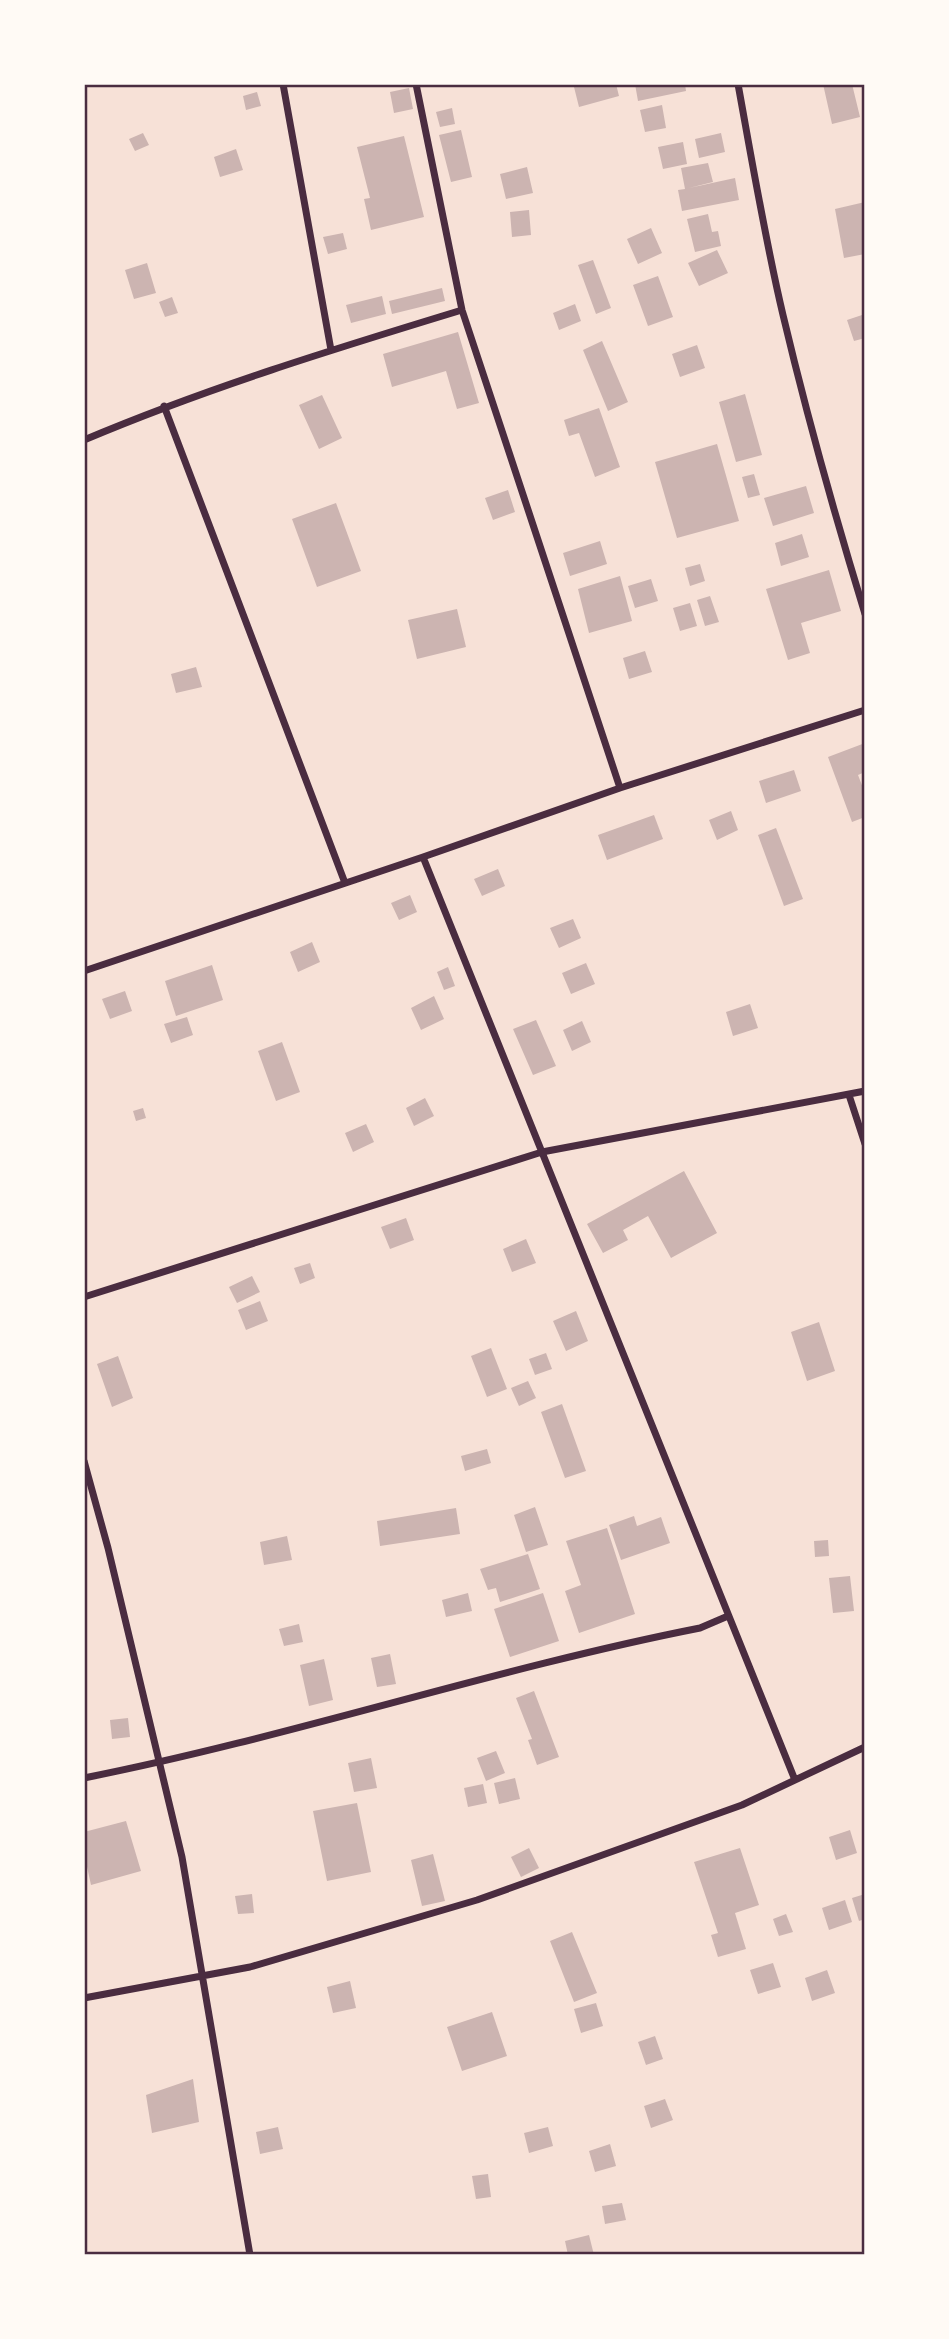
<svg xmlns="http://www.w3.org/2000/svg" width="949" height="2339" font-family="'Roboto Condensed',sans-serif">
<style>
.building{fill:#ccb4b1}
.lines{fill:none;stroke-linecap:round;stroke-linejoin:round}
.minor{stroke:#4a2c40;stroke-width:7}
.neatline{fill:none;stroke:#4a2c40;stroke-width:2.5}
</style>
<rect width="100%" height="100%" fill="#f7e1d7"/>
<path class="building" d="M584,84H616L619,96L579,107L574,87Z
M635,84H685L686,91L638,101Z
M823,84H852L860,117L832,124Z
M409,88L413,109L394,113L390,92Z
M257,92L261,106L246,110L243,96Z
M662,105L666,128L645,132L640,110Z
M452,108L455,124L440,127L436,112Z
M461,130L472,177L451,182L439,135Z
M143,133L149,145L135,151L129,139Z
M721,133L725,152L699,158L695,139Z
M404,136L424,217L371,230L364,199L370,198L357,147Z
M683,142L687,164L663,169L658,147Z
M236,149L243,170L220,177L214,157Z
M708,163L713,182L689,188L735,178L739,200L682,211L678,190L685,189L681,168Z
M527,167L533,193L506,199L500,174Z
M865,202V254L844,258L835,209Z
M529,210L531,235L512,237L510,212Z
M708,214L712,232L718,231L721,246L695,252L687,219Z
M651,228L662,253L638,264L627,239Z
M343,233L347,249L328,254L323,237Z
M717,250L728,273L699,286L688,263Z
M593,260L611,308L596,314L578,265Z
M147,263L156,293L134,299L125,270Z
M658,276L673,317L648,326L633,285Z
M442,288L445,301L392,314L389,301Z
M382,296L386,314L351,323L346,305Z
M172,297L178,313L165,317L159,302Z
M575,304L581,321L559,330L553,313Z
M865,314V338L854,341L847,320Z
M458,332L479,403L457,409L446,371L392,387L383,354Z
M602,341L628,402L608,411L583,350Z
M697,345L705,368L680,377L672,354Z
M745,394L762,455L736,462L719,402Z
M322,395L342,438L319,449L299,405Z
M599,408L620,467L595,477L579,433L569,436L564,420Z
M717,444L739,521L677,538L655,462Z
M754,474L760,495L748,498L742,477Z
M806,486L814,513L773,526L764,498Z
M508,490L515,512L493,520L485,498Z
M336,503L361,571L317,587L292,519Z
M802,534L809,557L781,566L775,543Z
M600,541L607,564L570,576L563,553Z
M700,564L705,581L690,586L685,568Z
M829,570L841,611L801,623L810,653L788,660L766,589Z
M620,576L632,621L589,633L578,589Z
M651,579L658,601L635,608L628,586Z
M710,596L719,622L705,626L697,600Z
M690,603L697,626L680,631L673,608Z
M457,609L466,647L417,659L408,620Z
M645,651L652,672L629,679L623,658Z
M196,667L202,687L176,693L171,674Z
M865,743V772L858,775L865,793V817L852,822L828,757Z
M794,770L801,791L766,803L759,781Z
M731,811L738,830L717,840L709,820Z
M654,815L663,839L607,860L598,835Z
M776,828L803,899L784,906L758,835Z
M498,869L505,886L482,896L474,879Z
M410,895L417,912L399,920L391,903Z
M573,919L581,938L559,948L550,928Z
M312,942L320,962L298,972L290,952Z
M586,963L595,984L571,994L562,973Z
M212,965L223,1000L176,1016L165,981Z
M448,967L455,986L444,990L437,972Z
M125,991L132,1011L110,1019L102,999Z
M434,996L444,1019L421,1030L411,1008Z
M750,1004L758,1028L733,1036L726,1012Z
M187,1017L193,1035L171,1043L164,1024Z
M536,1020L556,1066L533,1075L513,1029Z
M582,1021L591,1042L572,1051L563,1030Z
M282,1042L300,1092L276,1101L258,1051Z
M425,1098L434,1116L414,1126L406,1108Z
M143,1108L146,1118L136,1121L133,1111Z
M366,1124L374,1142L353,1152L345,1133Z
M684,1171L717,1233L671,1258L648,1216L623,1230L628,1240L603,1253L587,1224Z
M406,1218L414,1240L390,1249L381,1227Z
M526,1239L536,1263L512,1272L503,1249Z
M310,1263L315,1278L300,1284L294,1268Z
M252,1276L260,1292L237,1303L229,1287Z
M260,1301L268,1321L246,1330L238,1310Z
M576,1311L588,1341L566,1351L553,1321Z
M819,1322L835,1371L807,1381L791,1332Z
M491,1348L507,1389L487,1397L471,1356Z
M546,1353L552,1369L535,1375L529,1359Z
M118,1356L133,1398L112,1407L97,1364Z
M528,1381L536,1398L519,1406L511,1388Z
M562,1404L586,1471L565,1478L541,1412Z
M487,1449L491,1463L465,1471L461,1456Z
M535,1507L548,1545L526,1552L514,1515Z
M456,1508L460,1534L380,1546L377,1521Z
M634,1516L637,1526L661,1517L670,1543L621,1560L609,1525Z
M607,1528L635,1614L579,1633L565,1591L581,1585L566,1541Z
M287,1536L292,1560L264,1565L260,1542Z
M828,1540L829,1556L815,1557L814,1541Z
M528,1554L540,1589L500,1602L496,1588L488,1590L480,1569Z
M850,1576L854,1611L833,1613L829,1578Z
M468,1593L472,1611L446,1617L442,1600Z
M543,1593L559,1641L510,1657L494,1609Z
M299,1624L303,1642L284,1646L279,1629Z
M390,1654L396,1684L377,1687L371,1658Z
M324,1659L333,1700L309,1706L300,1665Z
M534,1691L559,1757L537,1765L528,1740L532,1739L516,1698Z
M128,1718L130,1737L112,1739L110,1720Z
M496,1751L505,1773L486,1781L477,1758Z
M371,1758L377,1788L354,1792L348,1763Z
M515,1778L520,1799L499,1804L494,1783Z
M483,1784L487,1803L468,1807L464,1788Z
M357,1803L371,1872L327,1881L313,1811Z
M126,1821L141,1871L91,1885L84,1853V1832Z
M850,1830L857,1853L836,1860L829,1837Z
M529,1848L539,1868L521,1877L511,1857Z
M740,1848L759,1905L735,1913L746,1949L718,1957L711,1935L718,1933L694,1862Z
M433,1854L445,1901L422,1906L411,1860Z
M252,1894L254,1913L238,1914L235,1896Z
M865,1894V1919L859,1921L852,1898Z
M845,1900L852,1922L829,1930L822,1908Z
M786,1914L793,1932L779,1936L773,1919Z
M572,1932L597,1993L574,2002L550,1941Z
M773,1963L781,1987L758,1994L750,1970Z
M827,1970L835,1993L812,2001L805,1978Z
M350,1981L356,2008L333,2013L327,1987Z
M596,2003L603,2026L581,2033L574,2009Z
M492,2012L507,2056L462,2071L447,2027Z
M655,2036L663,2059L646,2065L638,2042Z
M193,2079L199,2122L152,2133L146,2095Z
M665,2099L673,2120L651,2128L644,2106Z
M278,2127L283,2149L260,2154L256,2132Z
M548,2127L553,2146L529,2153L524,2133Z
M610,2144L616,2166L595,2172L589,2151Z
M488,2174L491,2197L476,2199L472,2176Z
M622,2203L626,2220L605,2224L602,2206Z
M589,2235L594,2255H568L565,2241Z"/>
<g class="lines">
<path class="minor" d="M283,84L331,350
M416,84L462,310L620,788
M738,84C752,161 765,239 783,315C807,416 835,516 865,614
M164,406L345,883
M84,440C207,388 334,349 462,310
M423,857L795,1780
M84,971L423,857L620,788L865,710
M849,1095L865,1144
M84,1297L542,1152L865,1091
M84,1461L108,1548L182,1857L250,2255
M84,1778C291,1737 492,1669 700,1628L728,1616
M84,1998L250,1967L477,1900L742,1805L865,1747"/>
</g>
<rect width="949" height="2339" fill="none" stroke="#fffaf5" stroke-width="172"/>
<rect x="86" y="86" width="777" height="2167" class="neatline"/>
</svg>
